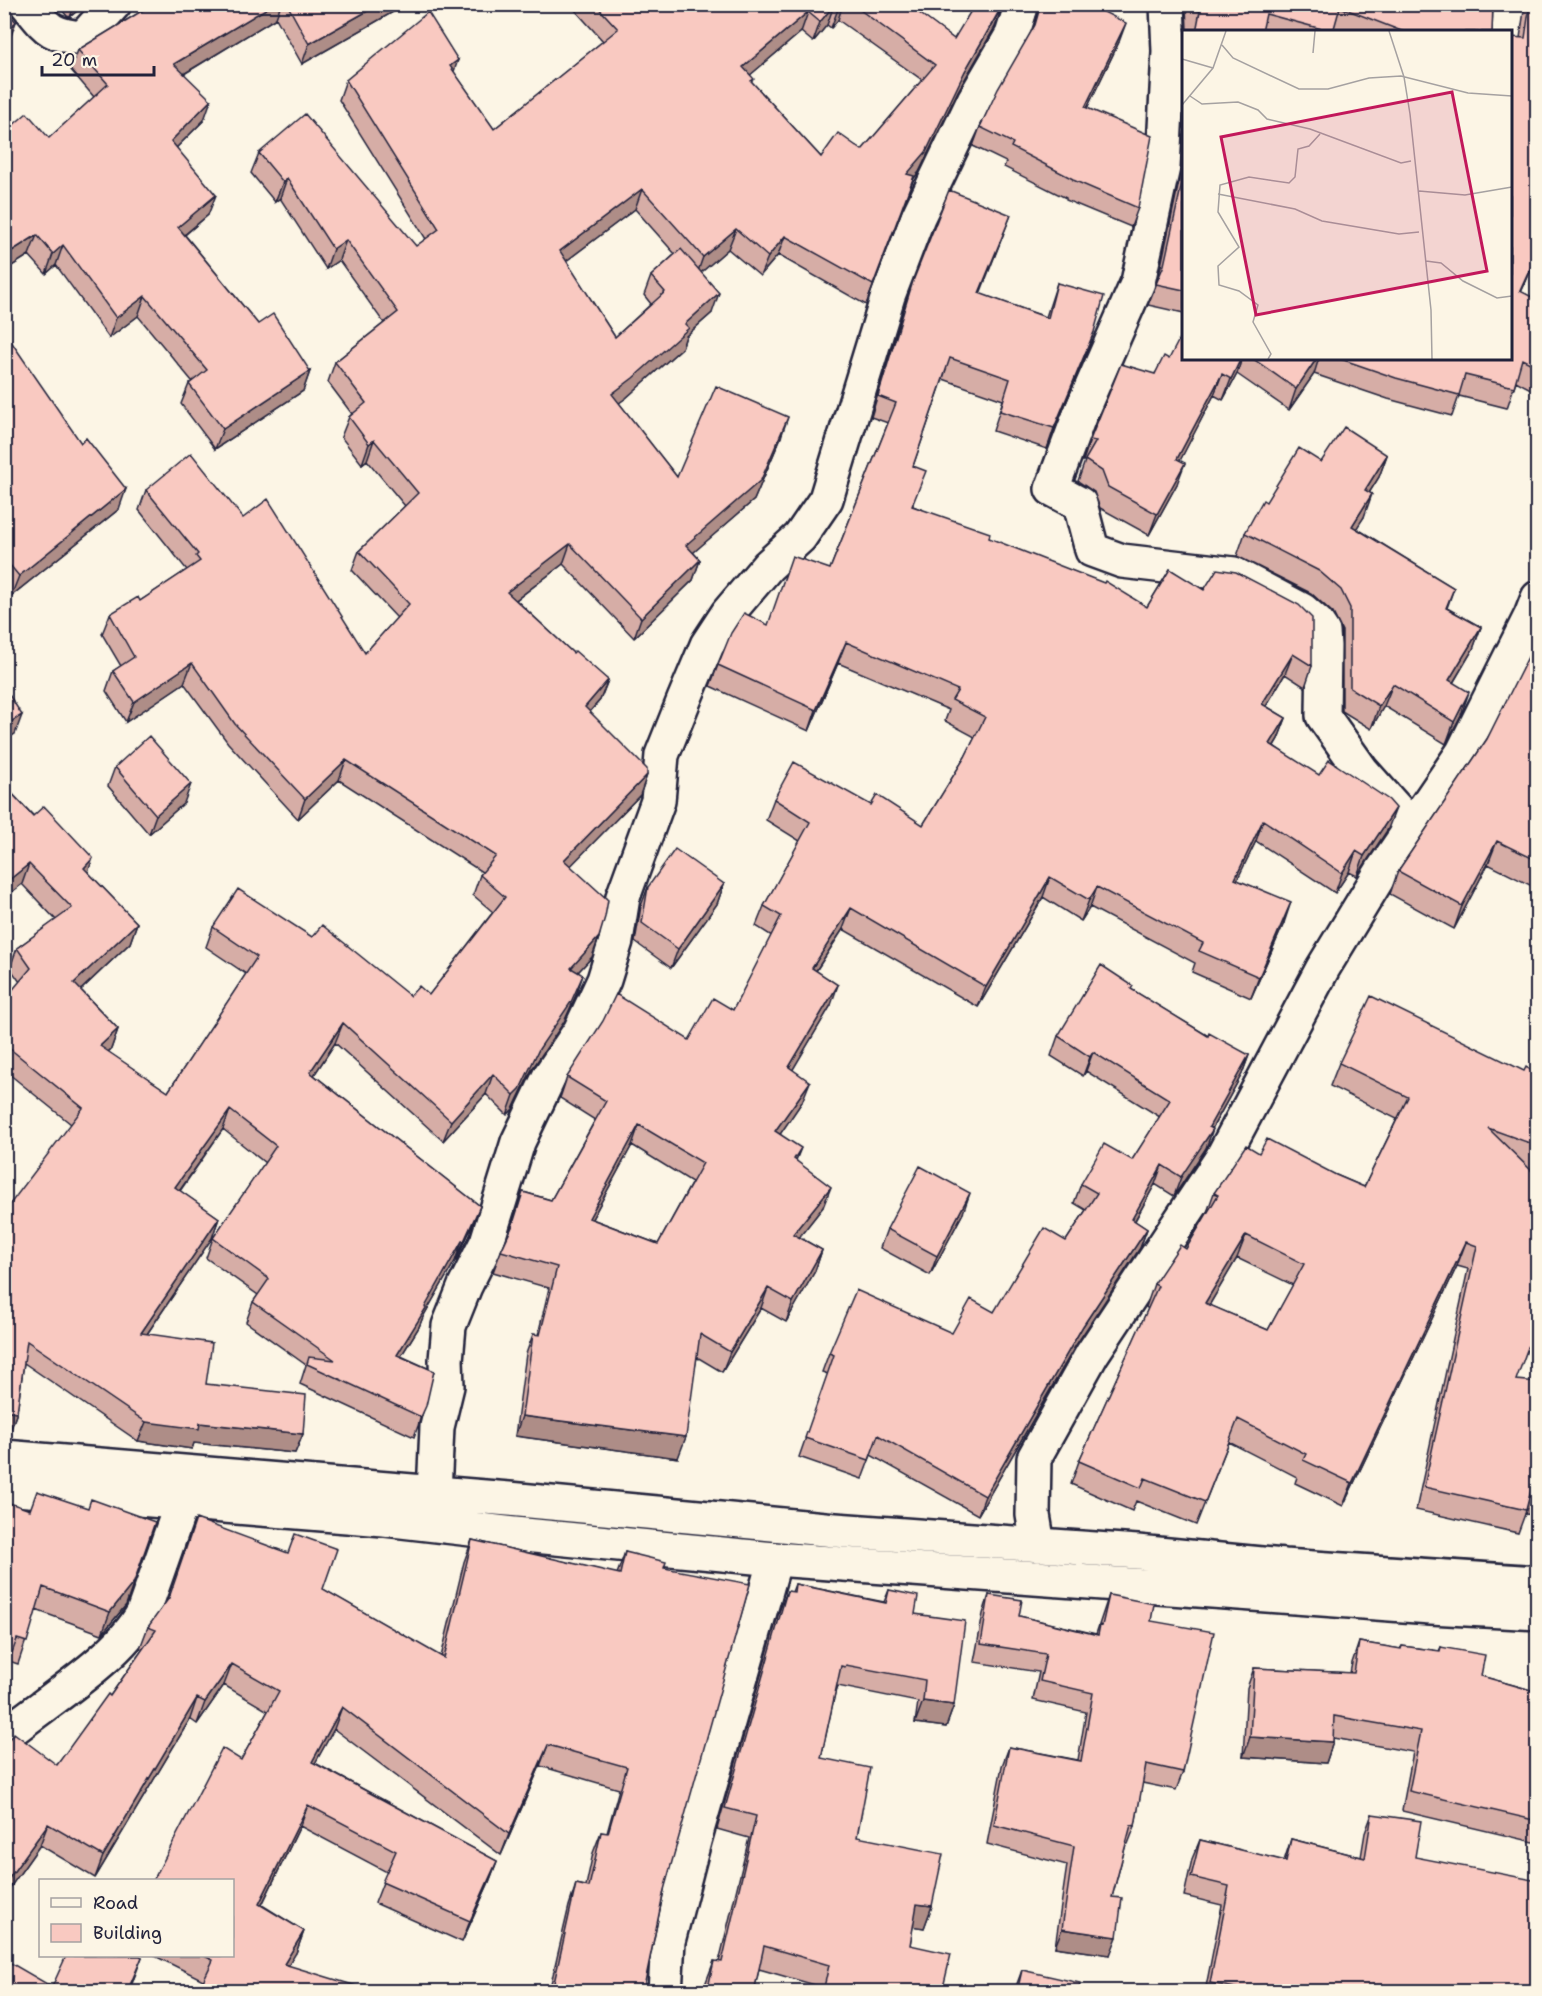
<svg xmlns="http://www.w3.org/2000/svg" width="1542" height="1996" font-family="'Shantell Sans',sans-serif">
<style>
.lines{fill:none;stroke-linecap:round;stroke-linejoin:round}
.minor-casing{stroke:#22223b;stroke-width:38}
.tertiary-casing{stroke:#22223b;stroke-width:38}
.minor{stroke:#fcf5e5;stroke-width:33}
.tertiary{stroke:#fcf5e5;stroke-width:33}
.wall{fill:#d6ada6;stroke:#22223b;stroke-width:1.5;fill-rule:evenodd}
.shaded-wall{fill:#ae8d87;stroke:#22223b;stroke-width:1.5}
.building{fill:#f9c9c1;stroke:#22223b;stroke-width:1.5;fill-rule:evenodd}
.inset-road{fill:none;stroke:#a5a1a1;stroke-width:1.5}
.view{fill:#c2185b;fill-opacity:0.15;stroke:#c2185b;stroke-width:3}
.inset-edge{fill:none;stroke:#22223b;stroke-width:3}
</style>
<rect width="100%" height="100%" fill="#fcf5e5"/>
<filter id="ink" filterUnits="userSpaceOnUse"><feTurbulence type="fractalNoise" baseFrequency=".0167" numOctaves="2"/><feDisplacementMap in="SourceGraphic" scale="12" xChannelSelector="R" yChannelSelector="G"/><feConvolveMatrix kernelMatrix="1 2 1 2 8 2 1 2 1" color-interpolation-filters="sRGB"/></filter>
<g filter="url(#ink)">
<g class="lines">
<g class="minor-casing">
<path id="minor" d="M27,4C47,28 49,35 83,38L114,4
M1167,4L1169,51L1163,167L1138,282L1080,414L1052,489L1080,504L1092,550L1122,561L1234,574L1302,610L1317,623L1323,632L1324,646L1323,716L1362,771L1412,827
M434,1493L437,1427L447,1386L446,1360L449,1326L465,1286L487,1242L518,1142L549,1077L580,1031L604,980L616,941L623,897L658,801L662,755L684,700L707,645L728,613L768,566L800,537L826,499L888,296L918,217L974,100L1012,35L1022,4
M1038,1545L1033,1515L1034,1458L1092,1354L1222,1158L1323,968L1382,871L1463,752L1531,616L1538,598
M4,1736C45,1702 119,1658 143,1613L182,1502
M665,1992L668,1941L694,1841L775,1559"/>
</g>
<g class="tertiary-casing">
<path id="tertiary" d="M4,1457L509,1499L835,1530L1137,1552L1284,1566L1538,1583
M4,1488L384,1519L514,1534L775,1559L1431,1607L1538,1613"/>
</g>
<use href="#minor" class="minor"/>
<use href="#tertiary" class="tertiary"/>
</g>
<path class="wall" d="M57,4H85L70,17L67,16Z
M153,4H407L302,64L276,18L184,74L204,120L176,148L208,215L185,235L258,324L310,371L303,391L215,449L181,404L189,384L192,381L138,316L109,338L56,265L46,274L29,255L4,271V133L49,138L94,97L71,70L78,50Z
M465,4H483L471,12Z
M577,4H913L911,8L954,39L995,27L958,91L919,172L914,178L866,305L778,255L760,276L728,249L701,272L712,313L686,336L682,348L626,398L619,403L677,477L781,437L754,500L693,552L700,560L693,580L634,638L563,564L516,600L573,653L608,680L600,700L590,712L647,775L640,795L570,866L599,937L592,957L578,972L576,995L564,1022L532,1069L513,1109L507,1115L486,1094L443,1141L335,1043L314,1075L480,1206L472,1226L456,1261H455L423,1317L419,1327L401,1356L434,1371L418,1426L414,1437L300,1384L306,1365L246,1322L253,1302L258,1295L206,1258L213,1238L265,1163L223,1129L180,1191L219,1218L212,1238L147,1334L206,1384L303,1434L295,1453L194,1443L192,1449L138,1441L24,1363L17,1412L10,1431H4L71,1124L4,1070V1000L20,982L10,968L17,948L56,920L22,884L4,898V785L137,923L130,943L81,990L118,1029L111,1049L108,1052L168,1092L246,974L206,947L213,927L312,937L410,996L429,995L493,912L473,895L480,875L482,872L339,780L298,819L228,743L184,683L126,722L106,691L113,671L121,666L102,634L110,614L140,601L187,570L139,510L146,490L243,518L365,653L397,618L352,570L359,551L405,506L367,460L362,464L341,437L349,417L352,414L328,382L335,362L384,323L339,260L326,269L280,198L275,202L251,173L259,153L416,246L426,239L339,100L346,80L454,72L494,129L603,41L575,10ZM838,20L922,80L862,150L821,157L752,82L750,75L801,32L813,42L827,25L831,28ZM635,209L675,254L651,276L644,295L651,304L615,337L566,261Z
M1040,4H1088L1119,42L1087,108L1138,208L1131,227L1066,200V198L1004,167L1006,162L973,146L980,127L1033,29Z
M1186,4H1493L1492,32H1340L1334,29L1333,32H1189L1187,31Z
M1525,4H1538V255L1521,292L1538,300V393L1516,381L1507,408L1459,396L1452,416L1388,399L1314,374L1289,410L1237,374L1223,400L1214,395L1180,460L1177,484L1149,535L1100,508L1094,492L1078,481L1085,461H1083L1090,440L1169,359L1510,358L1520,38Z
M1184,134V313L1148,305L1158,280L1182,168Z
M1003,235L980,294L1046,317L1057,283L1087,352L1047,449L993,431L1003,400L943,379L913,466V506L1147,607L1170,569L1312,666L1305,687L1285,674L1266,706L1286,718L1278,739L1274,746L1388,829L1357,876L1349,872L1335,893L1256,841L1237,879L1284,923L1251,998L1192,972L1195,963L1090,907L1081,921L1043,897L978,1007L843,929L816,971L831,1005L792,1070L802,1102L780,1134L796,1160L823,1207L799,1237L822,1250L815,1271L786,1322L761,1308L722,1372L697,1357L678,1458L515,1436L526,1354L533,1334L538,1335L549,1288L493,1272L501,1251L509,1233L523,1192L551,1200L595,1120L560,1098L567,1077L689,1040L733,1010L772,936L756,926L764,906L800,841L766,820L774,799L871,805L923,825L965,757L975,737L945,721L949,710L838,663L809,731L710,686L718,665L768,625L830,569L888,423L871,417L906,302L913,281ZM632,1145L692,1182L658,1244L592,1219Z
M4,331L119,509L11,596L4,587Z
M1387,455L1379,477L1369,493L1364,517L1356,528L1454,588L1447,608L1481,627L1473,649L1453,683L1461,715L1446,744L1384,706L1371,729L1342,711V631L1333,613L1311,593L1237,556L1245,533L1321,462Z
M1538,657V889L1488,864L1454,929L1390,894L1398,871L1487,739Z
M115,767L184,803L149,834L108,786Z
M724,884L717,904L671,968L635,942L641,906L648,887Z
M1538,942V962L1532,958Z
M1132,990L1208,1036L1249,1055L1242,1074L1212,1129L1206,1148L1174,1196L1155,1184L1135,1221L1147,1229L1140,1248L1076,1345L978,1515L871,1455L862,1479L799,1457L828,1374L822,1372L829,1353L952,1333L994,1312L1066,1241L1086,1210L1074,1203L1081,1184L1132,1160L1160,1117L1086,1071L1083,1076L1051,1056L1058,1036Z
M1339,1063L1524,1071L1538,1074V1173L1532,1171L1516,1380L1538,1515L1525,1514L1518,1533L1416,1510L1468,1269L1457,1266L1343,1506L1295,1483L1297,1477L1229,1442L1196,1525L1136,1501L1132,1511L1071,1484L1079,1461L1148,1309L1146,1307L1154,1284L1186,1249L1206,1215L1214,1193L1259,1153L1336,1175L1364,1187L1397,1119L1330,1086ZM1237,1258L1293,1285L1268,1330L1209,1305Z
M963,1213L930,1275L880,1248L887,1229Z
M4,1501L126,1605L102,1634L36,1610L18,1664L9,1661Z
M472,1540L617,1574L625,1552L664,1568V1890L643,1992H549L569,1906L576,1884L586,1886L593,1853L601,1832L607,1833L619,1789L540,1766L501,1855L334,1729L315,1763L497,1861L489,1882L462,1942L375,1903L387,1872L300,1826L262,1905L304,1931L296,1953L203,1980L155,1956H232L241,1760L268,1711L224,1685L197,1724L190,1719L95,1878L40,1845L4,1896V1745L57,1765L110,1696L143,1649L140,1648L148,1627L323,1589L441,1657L464,1562Z
M795,1584L884,1602L889,1590L915,1614L954,1705L946,1727L915,1723L918,1702L838,1686L837,1689L836,1688L821,1758L857,1837L932,1906L924,1928L913,1926L910,1945L942,1992H820L822,1987L759,1969L754,1992H704L706,1982L714,1961L719,1962L749,1838L717,1829L779,1612L787,1591L792,1592Z
M989,1595L1019,1616L1096,1634L1109,1595L1151,1621L1183,1772L1176,1790L1142,1783L1135,1826L1128,1844H1126L1112,1897L1110,1955L1055,1947L1067,1865L987,1844L1002,1766L1009,1747L1078,1760L1086,1712L1033,1700L1039,1672L974,1662L983,1614Z
M1359,1642L1400,1649L1402,1646L1439,1651L1441,1647L1481,1676L1538,1692V1843L1402,1811L1413,1752L1333,1738V1742L1326,1763L1243,1757L1247,1688L1254,1668L1350,1673L1352,1663Z
M1372,1814L1415,1857L1538,1992H1205L1222,1905L1184,1896L1192,1859L1200,1840L1284,1861L1291,1839L1361,1857L1365,1833Z
M1022,1970L1079,1992H1014Z"/>
<path class="shaded-wall" d="M75,4H85L70,17Z
M274,4H281L276,18L167,84L174,64Z
M380,4H407L302,64L309,44Z
M474,4H483L471,12Z
M841,4H843L838,20L831,28L838,9Z
M834,5L827,25L813,42L820,22Z
M1002,7L995,27L958,91L919,172L914,178L866,305L914,178L907,174L965,71Z
M808,12L801,32L736,87L743,67Z
M16,22L9,41L4,44V31Z
M1126,23L1119,42L1078,127L1085,107Z
M458,60L451,80L450,66Z
M211,100L204,120L163,161L171,141Z
M287,178L280,198L275,202L283,182Z
M642,189L635,209L553,271L560,251Z
M216,195L208,215L171,246L178,227Z
M1011,215L1003,235L971,314L979,293Z
M736,229L728,249L696,277L703,257Z
M37,235L29,255L4,271V256Z
M785,236L778,255L760,276L768,257Z
M346,240L339,260L326,269L333,249Z
M63,245L56,265L46,274L53,254Z
M1538,251V255L1512,312L1520,291Z
M719,293L712,313L686,336L682,348L626,398L605,413L612,394L685,324Z
M145,296L138,316L109,338L116,318Z
M1094,332L1087,352L1047,449L1054,428Z
M1241,358H1242L1237,374L1223,400L1231,379Z
M1317,358H1319L1314,374L1289,410L1296,389Z
M310,371L303,391L215,449L223,429Z
M1222,374L1214,395L1170,480L1177,459Z
M788,417L781,437L754,500L679,565L686,545Z
M374,440L367,460L362,464L369,444Z
M1387,455L1379,477L1357,512L1365,490Z
M1185,463L1177,484L1149,535L1157,514Z
M126,489L119,509L11,596L19,576Z
M1372,494L1364,517L1344,548L1352,526Z
M570,544L563,564L500,612L507,592Z
M700,560L693,580L634,638L641,618Z
M1481,627L1473,649L1441,703L1449,680Z
M846,642L838,663L809,731L816,710Z
M1293,654L1285,674L1255,725L1262,704Z
M192,663L184,683L126,722L134,702Z
M608,680L600,700L577,726L585,707Z
M1393,684L1384,706L1371,729L1379,706Z
M1469,692L1461,715L1446,744L1454,722Z
M22,715L15,734L4,741V726Z
M1286,718L1278,739L1262,765L1270,744Z
M346,760L339,780L298,819L305,799Z
M647,775L640,795L557,880L564,860Z
M191,784L184,803L149,834L156,815Z
M1396,808L1388,829L1357,876L1364,856Z
M1263,820L1256,841L1228,899L1235,879Z
M1497,841L1488,864L1454,929L1462,906Z
M1356,851L1349,872L1335,893L1342,873Z
M93,858L86,878L84,868Z
M29,864L22,884L4,898V884Z
M1050,877L1043,897L978,1007L986,987Z
M724,884L717,904L671,968L678,949Z
M1097,887L1090,907L1081,921L1089,900Z
M1291,902L1284,923L1251,998L1259,977Z
M851,908L843,929L804,989L812,968Z
M137,923L130,943L67,1003L74,983Z
M599,937L592,957L564,987L571,968Z
M583,975L576,995L564,1022L532,1069L513,1109L507,1115L514,1095L539,1049Z
M838,985L831,1005L782,1088L789,1067Z
M343,1023L335,1043L303,1092L310,1072Z
M118,1029L111,1049L93,1066L100,1046Z
M1093,1052L1086,1071L1083,1076L1090,1057Z
M1249,1055L1242,1074L1205,1141L1213,1129L1206,1148L1174,1196L1181,1177Z
M493,1074L486,1094L443,1141L451,1121Z
M810,1082L802,1102L768,1152L775,1131Z
M230,1110L223,1129L168,1207L175,1187Z
M639,1125L632,1145L581,1239L589,1218Z
M801,1148L793,1168L794,1159Z
M1162,1165L1155,1184L1125,1238L1132,1219Z
M831,1187L823,1207L786,1254L793,1234Z
M970,1193L963,1213L930,1275L937,1256Z
M480,1206L472,1226L456,1261L464,1241Z
M219,1218L212,1238L134,1353L141,1333Z
M1147,1229L1140,1248L1076,1345L978,1515L985,1496L1083,1326Z
M1246,1235L1237,1258L1197,1326L1205,1303Z
M462,1241L455,1261L423,1317L419,1327L390,1374L397,1355Z
M1466,1242L1457,1266L1343,1506L1352,1483Z
M822,1250L815,1271L786,1322L793,1302Z
M768,1288L761,1308L722,1372L730,1352Z
M4,1410L17,1412L10,1431H4Z
M522,1416L686,1437L678,1458L515,1436Z
M146,1422L200,1423L303,1434L295,1453L194,1443L192,1449L138,1441Z
M1531,1490L1538,1491V1515L1525,1514Z
M134,1582L126,1605L102,1634L110,1612Z
M232,1664L224,1685L197,1724L205,1702Z
M197,1698L190,1719L95,1878L103,1856Z
M923,1701L954,1705L946,1727L915,1723Z
M342,1707L334,1729L304,1783L312,1762Z
M1250,1737L1333,1742L1326,1763L1243,1757Z
M548,1745L540,1766L501,1855L509,1834Z
M308,1805L300,1826L252,1925L259,1904Z
M48,1824L40,1845L4,1896V1885Z
M497,1861L489,1882L462,1942L470,1921Z
M917,1904L932,1906L924,1928L910,1926Z
M1062,1929L1117,1937L1110,1955L1055,1947Z
M304,1931L296,1953L276,1986L284,1964Z
M142,1957L129,1992H127Z"/>
<path class="building" d="M153,4H274L174,64L211,100L171,141L216,195L178,227L258,324L273,314L310,371L223,429L189,384L207,370L145,296L116,318L63,245L53,254L37,235L4,256V133L27,113L49,138L108,84L78,50Z
M287,4H380L309,44Z
M595,4H841L838,9L834,5L820,22L808,12L743,67L754,79L751,81L821,157L838,133L862,150L935,65L852,4H907L954,39L975,4H1003L965,71L926,152L907,174L914,176L873,285L785,236L768,257L736,229L703,257L642,189L560,251L615,337L665,292L651,276L681,249L719,293L685,324L689,328L633,378L612,394L677,477L716,386L788,417L761,480L686,545L700,560L641,618L570,544L507,592L573,653L575,651L608,680L585,707L647,769V775L564,860L608,900L605,917L599,937L571,968L583,975L571,1002L539,1049L520,1089L514,1095L493,1074L451,1121L343,1023L310,1072L480,1206L464,1241H462L425,1307L426,1308L397,1355L434,1371L426,1406L421,1417L307,1364L309,1357L335,1360L253,1302L269,1279L213,1238L276,1146L230,1110L175,1187L219,1218L141,1333L212,1343L206,1384L306,1395L303,1434L200,1423L199,1429L146,1422L27,1341L17,1412L4,1410V1212L83,1108L4,1044V1000L31,968L17,948L72,908L29,864L4,884V785L33,816L44,806L93,858L84,868L137,923L74,983L118,1029L100,1046L168,1092L257,957L213,927L238,889L312,937L322,925L410,996L419,986L429,995L505,897L480,875L496,856L346,760L305,799L235,724L192,663L134,702L113,671L134,657L110,614L138,597L140,601L200,561L196,556L198,554L146,490L191,453L243,518L268,499L365,653L409,604L359,551L418,493L374,440L369,444L349,417L366,403L335,362L398,312L346,240L333,249L287,178L283,182L259,153L305,114L416,246L439,229L346,80L428,12L458,60L450,66L494,129L618,29Z
M1041,4H1088L1126,23L1085,107L1152,136L1138,208L1073,180V179L1011,147L1013,143L980,127L998,89L1035,25Z
M1194,4H1493L1492,32H1404L1340,7L1333,32L1266,14L1262,32H1196L1200,11L1195,10Z
M1530,4H1538V251L1520,291L1538,300V367L1522,359L1514,387L1465,375L1459,395L1396,378L1338,358H1510V37L1525,38Z
M4,8L16,22L4,31Z
M1184,174V290L1156,284L1164,265Z
M949,190L1011,215L979,293L1048,318L1057,283L1104,296L1094,332L1054,428L1000,411L1010,379L950,358L913,466L926,471L912,506L990,533L989,538L1104,583L1105,581L1147,607L1170,569L1204,590L1217,569L1236,572L1299,605L1312,618V666L1293,654L1262,704L1286,718L1270,744L1319,775L1329,760L1389,800L1396,808L1364,856L1356,851L1342,873L1263,820L1235,879L1291,902L1259,977L1199,951L1203,943L1097,887L1089,900L1050,877L986,987L851,908L812,968L838,985L789,1067L810,1082L775,1131L801,1148L794,1159L831,1187L793,1234L822,1250L793,1302L768,1288L730,1352L700,1334L686,1437L522,1416L533,1334L540,1335L557,1267L501,1251L512,1227L523,1192L551,1200L606,1101L567,1077L603,1021L616,994L689,1040L713,998L733,1010L781,916L764,906L810,822L774,799L794,762L871,805L877,795L923,825L965,757L985,717L952,700L958,690L846,642L816,710L718,665L731,633L744,613L768,625L792,556L830,569L896,403L878,396L913,281ZM639,1125L703,1163L658,1244L589,1218Z
M1184,330V358H1241L1231,379L1222,374L1177,459L1185,463L1157,514L1108,487L1102,471L1085,460L1096,441L1090,440L1121,364L1155,374L1164,356L1169,359Z
M4,331L23,359L81,443L86,438L126,489L19,576L4,558Z
M1252,358H1317L1296,389Z
M1344,427L1387,455L1365,490L1372,494L1352,526L1454,588L1446,608L1481,627L1449,680L1469,692L1454,722L1393,684L1379,706L1350,688V608L1341,590L1319,571L1245,533L1263,500L1266,502L1299,448L1321,462Z
M1530,653L1538,657V861L1497,841L1462,906L1398,871L1487,739Z
M4,687L22,715L4,726Z
M149,736L191,784L156,815L115,767Z
M675,849L724,884L678,949L642,923L648,887Z
M1101,965L1133,986L1131,989L1208,1036L1209,1033L1249,1055L1209,1127L1213,1129L1181,1177L1162,1165L1132,1219L1147,1229L1083,1326L985,1496L878,1435L869,1460L805,1438L834,1355L829,1353L856,1290L952,1333L971,1299L994,1312L1044,1228L1066,1241L1097,1193L1081,1184L1104,1144L1132,1160L1170,1100L1093,1052L1090,1057L1058,1036Z
M1371,996L1524,1071L1526,1067L1538,1074V1146L1488,1128L1538,1177V1320L1516,1380L1538,1382V1491L1531,1490L1526,1510L1424,1487L1477,1246L1466,1242L1352,1483L1303,1460L1306,1454L1238,1419L1205,1502L1145,1478L1141,1488L1079,1461L1158,1286L1154,1284L1180,1245L1186,1249L1218,1195L1214,1193L1246,1145L1259,1153L1267,1139L1336,1175L1364,1187L1408,1097L1339,1063ZM1246,1235L1304,1264L1268,1330L1205,1303Z
M920,1166L970,1193L937,1256L887,1229Z
M37,1491L88,1508L91,1499L155,1522L134,1582L110,1612L43,1587L27,1642L17,1639L4,1675V1501L30,1510Z
M196,1519L288,1553L295,1534L337,1549L323,1589L444,1658L472,1540L620,1574L625,1552L666,1562L664,1568L750,1584L664,1890L643,1992H552L576,1884L589,1887L601,1832L608,1833L627,1767L548,1745L509,1834L342,1707L312,1762L497,1861L470,1921L382,1882L396,1851L308,1805L259,1904L304,1931L284,1964L376,1992H198L213,1960L204,1956H232V1881H153L222,1748L241,1760L279,1691L232,1664L205,1702L197,1698L103,1856L48,1824L4,1885V1745L14,1733L57,1765L108,1694L110,1696L156,1630L148,1627L169,1598Z
M795,1584L886,1603L889,1590L918,1596L915,1614L965,1621L954,1705L923,1701L925,1680L846,1665L845,1667L841,1666L821,1758L870,1768L857,1837L943,1854L932,1906L917,1904L910,1945L951,1954L942,1992H823L829,1965L764,1946L754,1992H707L714,1961L722,1962L756,1816L725,1808L787,1591L794,1592Z
M989,1595L1022,1600L1019,1616L1098,1635L1100,1625L1102,1626L1109,1595L1154,1604L1151,1621L1214,1632L1183,1772L1146,1764L1135,1826L1131,1825L1112,1897L1122,1898L1117,1937L1062,1929L1074,1846L994,1825L1009,1747L1081,1761L1093,1693L1040,1681L1046,1654L981,1644Z
M1359,1642L1401,1649L1402,1646L1440,1651L1441,1647L1485,1655L1481,1676L1538,1692V1821L1409,1791L1421,1731L1334,1716L1333,1742L1250,1737L1254,1668L1354,1673Z
M1372,1814L1421,1821L1415,1857L1538,1881V1992H1476L1470,1990V1992H1308L1275,1985L1274,1992H1256L1210,1983L1229,1886L1191,1877L1200,1840L1286,1861L1291,1839L1365,1858Z
M66,1956H140L142,1957L127,1992H4V1959L52,1987Z
M1022,1970L1080,1983L1079,1992H1017Z"/>
</g>
<g transform="translate(1182 30)">
<rect width="330" height="330" fill="#fcf5e5"/>
<path class="inset-road" d="M207,1L222,47L228,84L249,280L250,329M40,15L51,28L117,59H146L187,48L219,46L286,63L330,66M131,23L133,1M0,29L31,38M8,66L20,74L56,72L76,80L85,89L128,99L219,133L229,131M0,75L31,38L44,1M237,161L283,165L330,157M36,164L113,179L140,191L217,204L237,202M244,231L259,233L281,251L315,268L330,266M86,329L89,324L71,292L76,275L57,261L37,255L36,236L57,217L36,182L38,155L67,147L107,153L113,147L116,119L127,116L138,104"/>
<path class="view" d="M270,62L305,241L74,285L39,107Z"/>
<rect width="330" height="330" class="inset-edge"/>
</g>
<rect width="1542" height="1996" fill="none" stroke="#fcf5e5" stroke-width="24"/>
<rect x="12" y="12" width="1518" height="1972" fill="none" stroke="#22223b" stroke-width="2" filter="url(#ink)"/>
<rect x="39" y="1879" width="195" height="78" fill="#fcf5e5" stroke="#a5a1a1" stroke-width="1.5"/>
<rect x="51" y="1898" width="30" height="9" fill="#fcf5e5" stroke="#a5a1a1" stroke-width="1.5"/>
<text x="93" y="1909" font-size="18" fill="#22223b">Road</text>
<rect x="51" y="1924" width="30" height="18" fill="#f9c9c1" stroke="#a5a1a1" stroke-width="1.5"/>
<text x="93" y="1939" font-size="18" fill="#22223b">Building</text>
<path d="M42 66v9h112v-9" fill="none" stroke="#22223b" stroke-width="3"/>
<text x="51" y="66" font-size="18" fill="#22223b" stroke="#fcf5e5" stroke-width="4.5" paint-order="stroke">20 m</text>
</svg>
